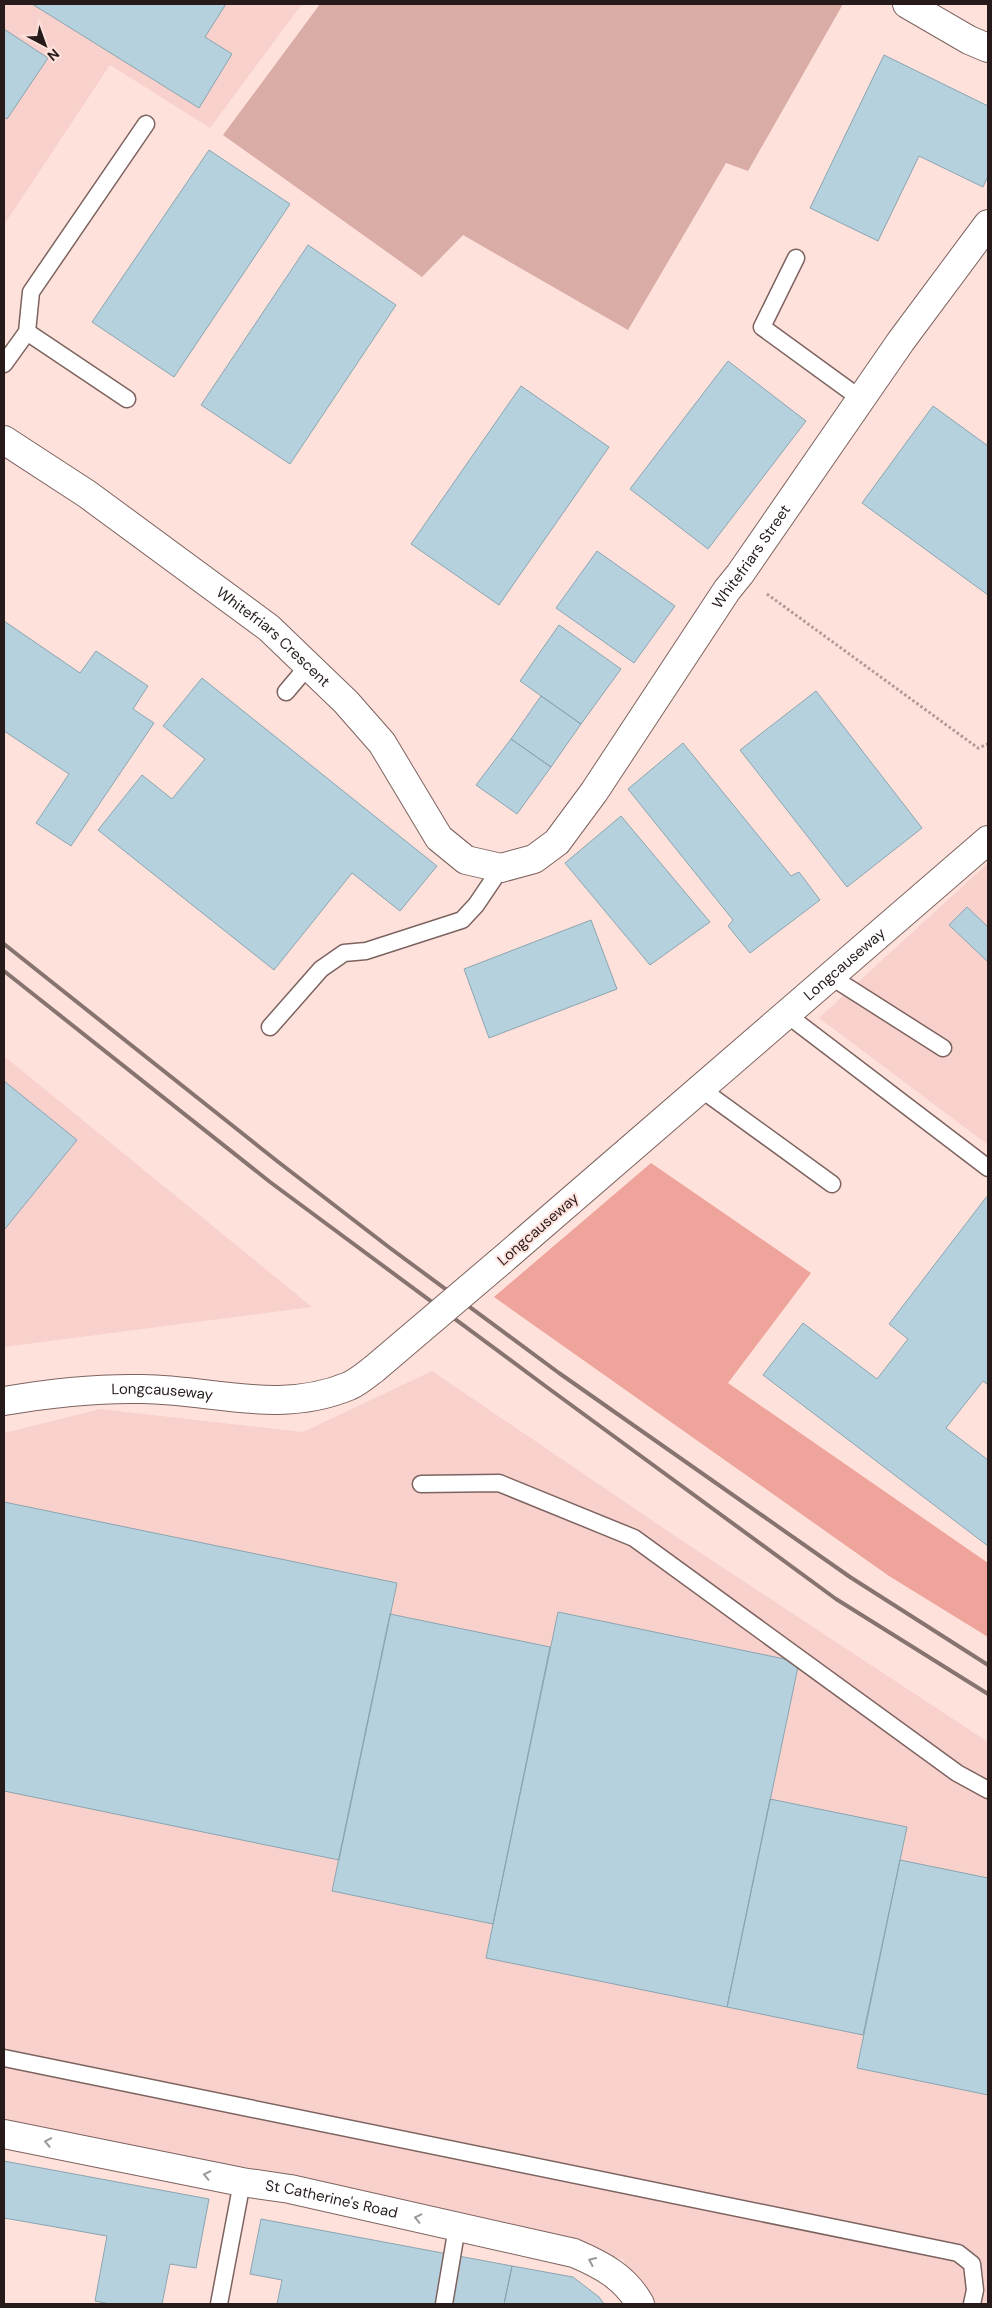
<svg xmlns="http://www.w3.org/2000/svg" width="992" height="2308" font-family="'DM Sans',sans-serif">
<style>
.built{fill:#f8d1cc}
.green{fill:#d9aca6}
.forest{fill:#eea49a}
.building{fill:#b5d1dd;stroke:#8aa5b0}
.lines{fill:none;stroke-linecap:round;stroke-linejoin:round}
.service-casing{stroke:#7d635f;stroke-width:19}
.minor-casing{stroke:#7d635f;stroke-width:30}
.tertiary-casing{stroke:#7d635f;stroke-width:30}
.path{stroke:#b09995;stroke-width:3;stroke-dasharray:2.5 2.5;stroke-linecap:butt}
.service{stroke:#fff;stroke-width:16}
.minor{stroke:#fff;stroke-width:28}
.tertiary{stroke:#fff;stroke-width:28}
.rail{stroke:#877370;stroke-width:4}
.tertiary-bridge-casing{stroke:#7d635f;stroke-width:30;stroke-linecap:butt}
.tertiary-bridge{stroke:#fff;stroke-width:28}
.oneway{stroke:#9d9898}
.labels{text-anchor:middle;stroke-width:4;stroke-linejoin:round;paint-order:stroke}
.street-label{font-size:15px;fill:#261b1a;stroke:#ffe1dc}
</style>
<rect width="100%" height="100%" fill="#ffe1dc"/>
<path class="built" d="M4,4H302L210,128L110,65L4,225Z
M988,863V1145L819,1018Z
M4,1056L312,1307L4,1347Z
M432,1371L681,1540L988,1742V2304H637L623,2259L4,2126V1433L100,1409L303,1432Z"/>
<path class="green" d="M320,4H843L748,171L726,163L628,330L463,235L422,277L223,135Z"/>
<path class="forest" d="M651,1163L811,1273L728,1383L988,1563V1637L889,1576L494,1297Z"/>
<path class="building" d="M32,4H226L205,37L232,54L199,108Z
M4,29L48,58L7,119L4,117Z
M884,55L988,106V176L983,187L919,156L878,241L810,208Z
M209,150L290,204L174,377L92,322Z
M308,245L396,305L290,464L201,405Z
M728,361L806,421L708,549L630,489Z
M521,386L609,447L499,605L411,544Z
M933,406L988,446V595L862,503Z
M597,551L675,606L634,663L556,608Z
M4,621L80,673L96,651L148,686L133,709L154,723L71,846L36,823L69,774L4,731Z
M559,625L621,669L581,724L520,681Z
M202,678L437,866L400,911L352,873L274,970L98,830L142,775L172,799L205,759L163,726Z
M816,691L922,828L847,887L740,750Z
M541,696L581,724L551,767L511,739Z
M511,739L551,767L517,814L476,785Z
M683,743L791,876L799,872L820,900L750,953L728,926L733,920L628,789Z
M621,816L710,922L650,965L565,863Z
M967,907L988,927V962L949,925Z
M591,920L617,989L489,1038L464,969Z
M4,1081L77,1140L4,1230Z
M988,1195V1385L983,1381L946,1428L988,1460V1546L763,1375L803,1323L877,1379L908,1339L889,1324Z
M4,1502L397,1583L339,1860L4,1791Z
M558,1612L799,1662L727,2007L486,1958Z
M390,1614L550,1647L493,1924L332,1891Z
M770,1799L907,1827L863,2035L727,2007Z
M900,1860L988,1878V2095L857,2068Z
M4,2161L209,2199L196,2268L170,2264L162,2304H110L95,2301L107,2236L4,2218Z
M261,2219L512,2266L504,2304H277L282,2280L250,2274Z
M512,2266L573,2277L599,2297L604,2304H504Z"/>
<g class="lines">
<g class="service-casing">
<path id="service" d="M796,258L762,327L861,399
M27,332L127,399
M4,364L27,332L31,292L146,124
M286,692L308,666
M830,976L943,1048
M786,1014L988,1168
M270,1027L321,969L344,953L366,951L462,920L476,905L501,868
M701,1089L832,1184
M421,1484L499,1483L634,1538L957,1773L988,1790
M4,2058L958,2253L972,2264L975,2290L972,2304
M219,2304L242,2182
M444,2304L457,2227"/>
</g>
<g class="minor-casing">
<g id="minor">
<path id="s1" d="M4,440L87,494L269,628L346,702L382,743L439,838L466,860L501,868L534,859L557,842L594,792L727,590L740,574L901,341L988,224"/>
<path id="s2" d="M4,2134L242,2182L290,2189L574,2253C602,2265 625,2277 640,2304"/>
</g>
</g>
<g class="tertiary-casing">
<g id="tertiary">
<path d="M907,4L969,40L988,48"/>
<path id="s3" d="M501,1261L988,840"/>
<path id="s4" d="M4,1401C50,1393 96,1388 143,1389C215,1390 279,1415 349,1386C358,1382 366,1375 374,1369"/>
</g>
</g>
<path class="path" d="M767,594L978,748L988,744"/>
<use href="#service" class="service"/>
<use href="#minor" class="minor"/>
<use href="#tertiary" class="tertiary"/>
<path class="rail" d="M4,944L277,1161L390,1248L559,1373L850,1577L988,1665
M4,971L270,1182L548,1388L836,1599L988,1694"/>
<g class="tertiary-bridge-casing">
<path id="tertiary-bridge" d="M374,1369L501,1261"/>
</g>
<use href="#tertiary-bridge" class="tertiary-bridge"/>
</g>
<defs><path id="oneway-chevron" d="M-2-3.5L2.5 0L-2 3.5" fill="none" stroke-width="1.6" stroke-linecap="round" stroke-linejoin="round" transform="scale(1.25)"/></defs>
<g class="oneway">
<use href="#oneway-chevron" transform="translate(48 2142) rotate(-169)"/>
<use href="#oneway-chevron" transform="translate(207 2175) rotate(-168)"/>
<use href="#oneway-chevron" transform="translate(418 2218) rotate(-167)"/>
<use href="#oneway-chevron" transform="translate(592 2261) rotate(-156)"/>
</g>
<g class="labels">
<g class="street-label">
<text dy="5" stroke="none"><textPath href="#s1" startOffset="1076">Whitefriars Street</textPath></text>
<text dy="5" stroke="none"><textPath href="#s1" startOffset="334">Whitefriars Crescent</textPath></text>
<text dy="5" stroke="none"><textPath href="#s3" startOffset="454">Longcauseway</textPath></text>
<text transform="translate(538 1229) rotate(-41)" y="5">Longcauseway</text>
<text dy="5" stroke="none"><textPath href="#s4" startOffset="159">Longcauseway</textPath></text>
<text dy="5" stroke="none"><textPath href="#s2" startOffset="334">St Catherine's Road</textPath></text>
</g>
</g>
<rect width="992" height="2308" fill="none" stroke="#261b1a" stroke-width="10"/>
<g transform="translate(45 45) rotate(139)" stroke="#ffe1dc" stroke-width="4" paint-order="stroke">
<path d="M0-4L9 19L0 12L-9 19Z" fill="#261b1a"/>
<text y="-8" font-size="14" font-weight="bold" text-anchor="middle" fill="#261b1a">N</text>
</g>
</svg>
